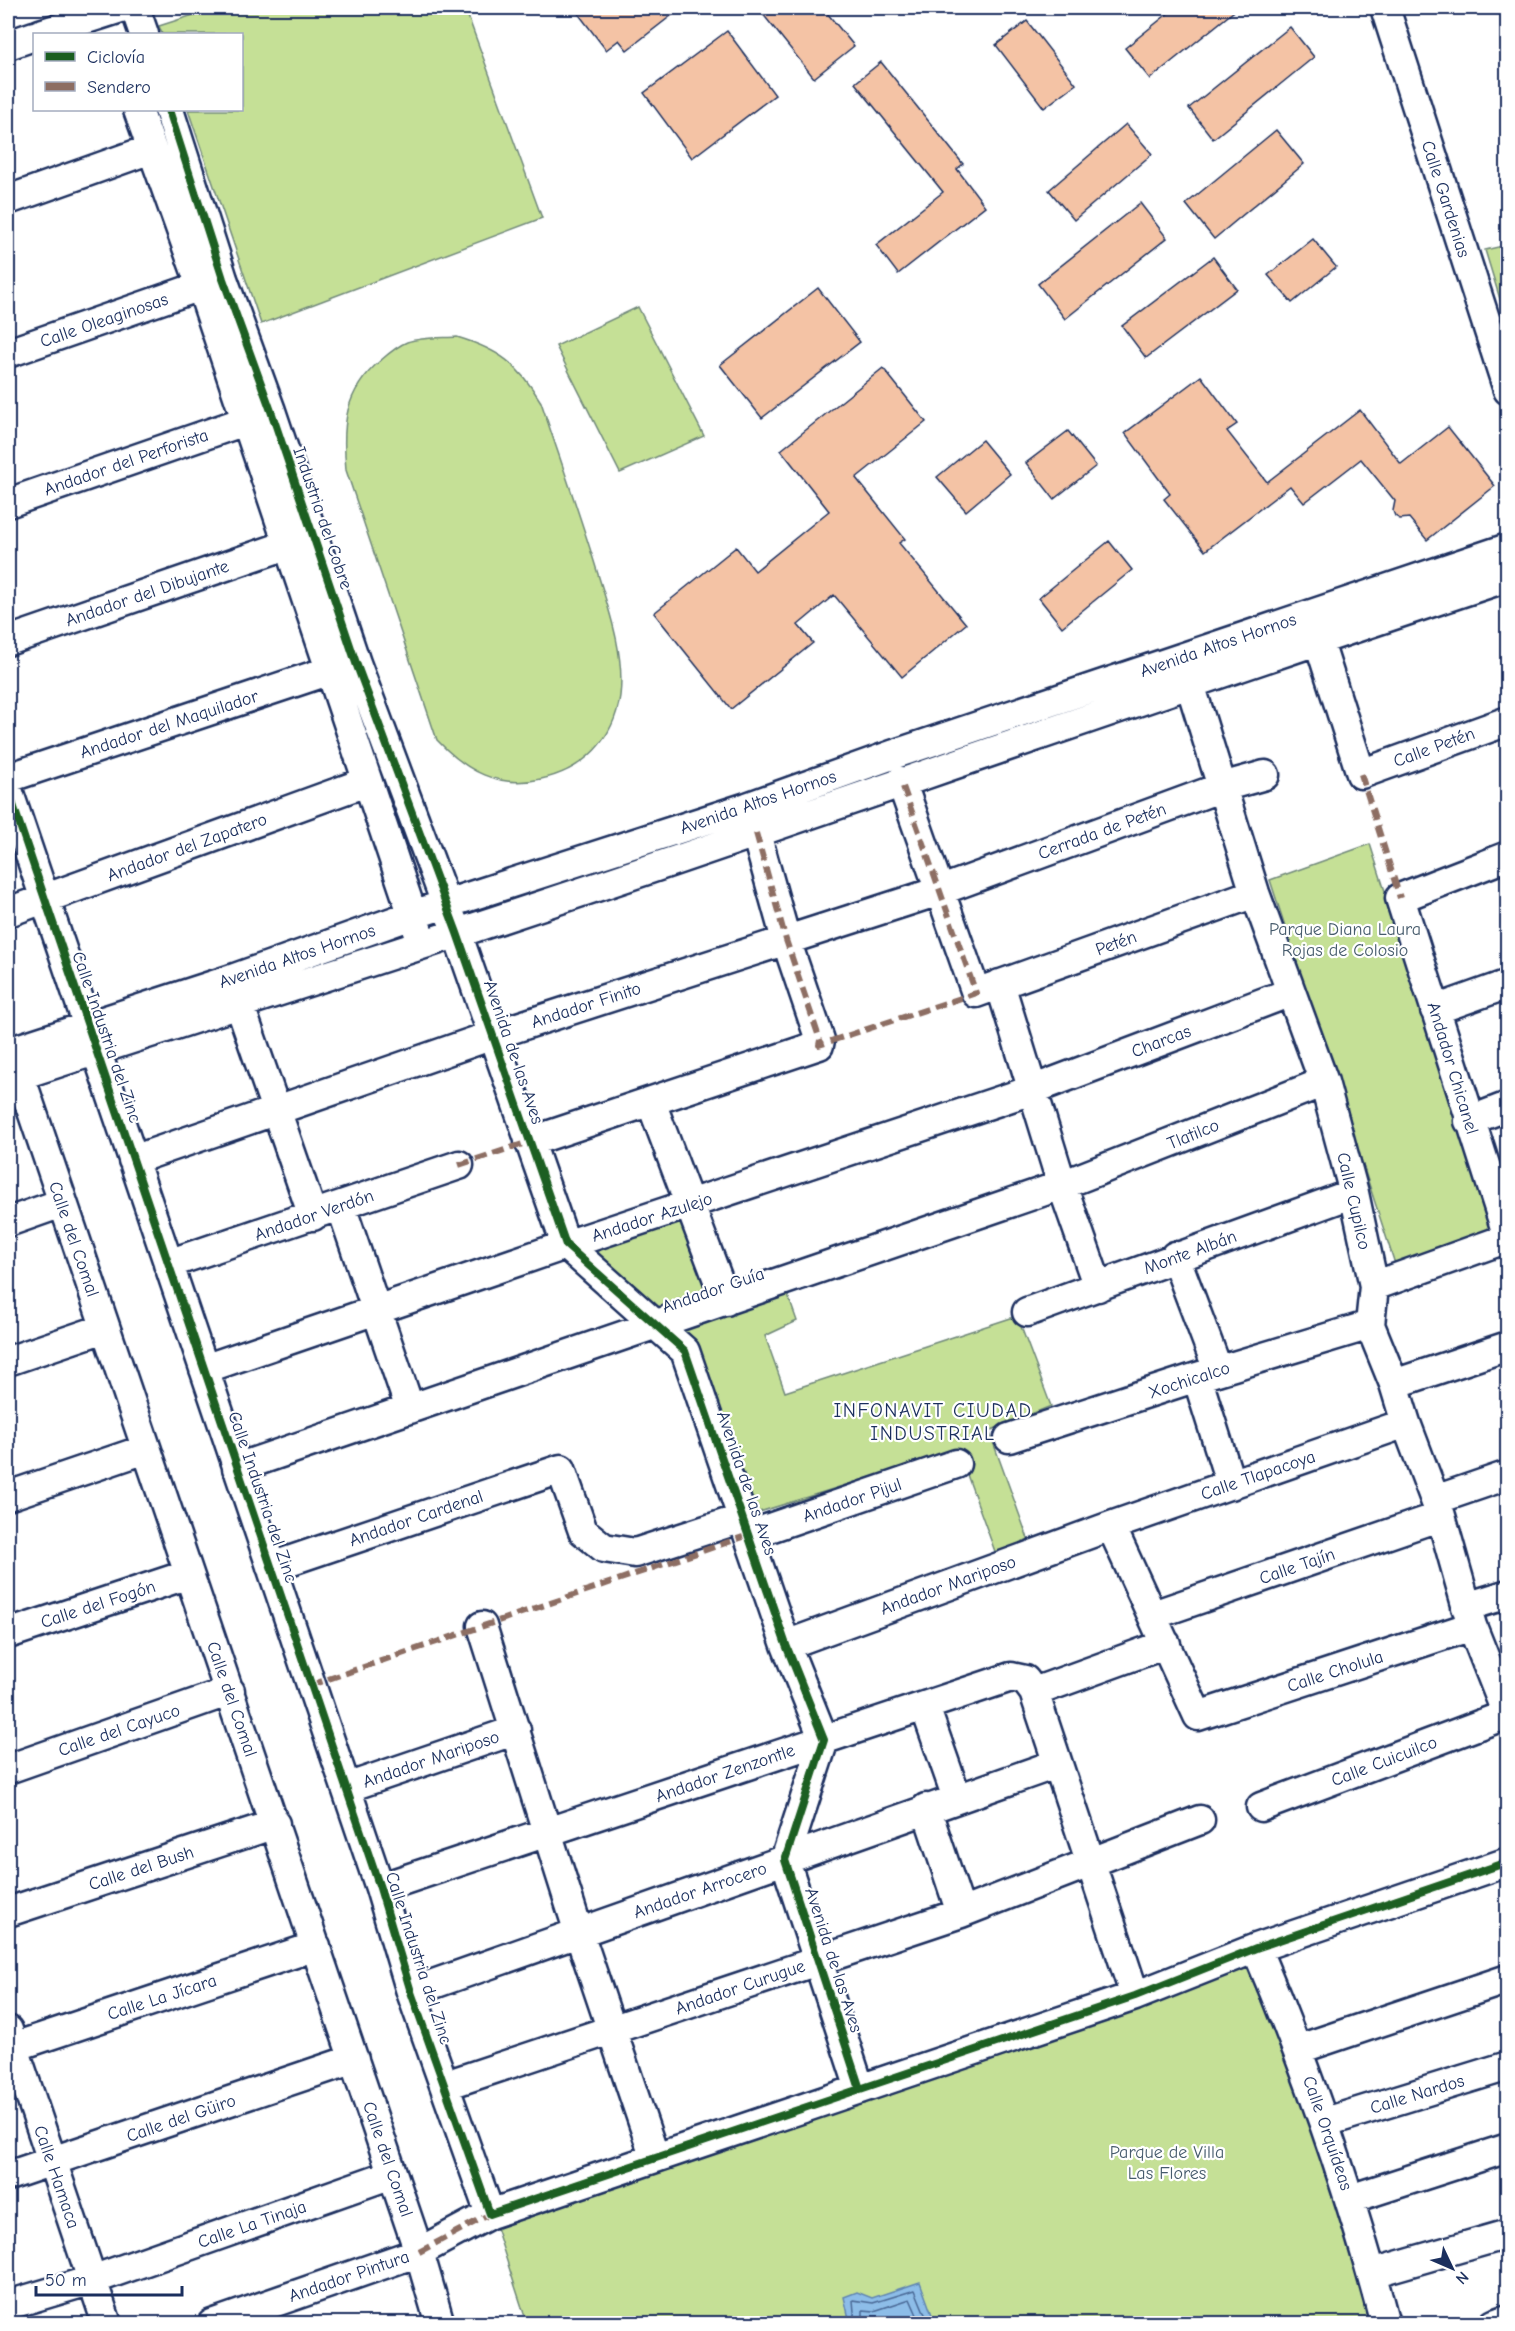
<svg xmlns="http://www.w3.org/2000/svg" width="1515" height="2331" font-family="'Comic Neue',sans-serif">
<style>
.green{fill:#c5e096;stroke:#70887a;stroke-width:1.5}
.water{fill:#8dbde8;stroke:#5f84b1;stroke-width:1.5}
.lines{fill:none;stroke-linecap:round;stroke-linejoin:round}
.shore{stroke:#496895;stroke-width:1.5}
.building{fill:#f4c3a5;stroke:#1b2f5e;stroke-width:1.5}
.minor-casing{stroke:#1b2f5e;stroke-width:33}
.minor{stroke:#fff;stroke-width:28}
.quiet{stroke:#8d6e63;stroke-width:6;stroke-dasharray:12 6;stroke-linecap:butt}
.cycleway-casing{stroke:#fff;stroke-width:11}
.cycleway{stroke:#1b5e20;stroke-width:8}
.labels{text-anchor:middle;stroke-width:4.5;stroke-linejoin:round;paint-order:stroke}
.street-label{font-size:18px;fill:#1b2f5e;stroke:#fff}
.park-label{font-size:18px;fill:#465b6c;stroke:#fff}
.neighbourhood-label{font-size:20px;letter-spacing:1.5px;fill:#1b2f5e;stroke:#fff}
</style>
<rect width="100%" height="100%" fill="#fff"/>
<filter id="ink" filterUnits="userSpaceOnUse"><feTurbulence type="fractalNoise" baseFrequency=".0167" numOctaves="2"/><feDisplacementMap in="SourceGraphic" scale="12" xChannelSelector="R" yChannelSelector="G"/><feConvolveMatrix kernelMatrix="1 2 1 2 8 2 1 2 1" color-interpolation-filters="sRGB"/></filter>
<g filter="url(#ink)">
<path class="green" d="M215,8H465L542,218L261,324L188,110H242V34H162L159,26Z
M1507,245H1508L1507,322L1485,250Z
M638,307L704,436L620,473L556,346Z
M457,337C500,350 518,364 541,402C560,459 580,515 597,571C609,610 625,655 620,696C614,739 584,770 541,779C498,789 466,771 437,740L346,470C342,425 344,392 380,361C388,354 397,346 407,342C422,337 441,338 457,337Z
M1370,844L1494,1233L1396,1267L1270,880Z
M700,1212L738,1306L786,1290L797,1321L765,1336L785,1392L1017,1316L1051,1406L989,1431L1030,1544L997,1557L958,1450L753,1514L677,1327L592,1248Z
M1258,1963L1385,2323H527L492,2215Z"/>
<path class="water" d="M920,2282L935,2323H850L844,2297L857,2292L872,2298Z"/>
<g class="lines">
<path class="shore" d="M855,2324L853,2300L873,2303L915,2290L929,2324
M863,2324V2310L874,2311L910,2299L921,2324"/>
</g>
<path class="building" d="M574,8H681L627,50L619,40L606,50Z
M758,8H823L854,46L814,78Z
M1175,8H1238L1150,79L1125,48Z
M1027,21L1076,84L1044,108L996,45Z
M1290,27L1314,57L1213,139L1189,108Z
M727,31L775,95L692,158L644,93Z
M881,62L963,164L957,169L985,206L898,274L876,245L943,192L855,83Z
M1126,124L1152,154L1074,220L1049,190Z
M1276,130L1304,164L1214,239L1186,204Z
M1140,203L1167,238L1065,319L1038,284Z
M1313,239L1336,267L1292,303L1268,275Z
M1213,257L1237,289L1146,358L1122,326Z
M818,288L860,342L762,418L720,365Z
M883,368L926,422L856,478L905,539L899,543L966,624L902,677L834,595L798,625L813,643L731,709L654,613L736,547L755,571L829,511L781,450Z
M1201,376L1237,424L1227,431L1267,482L1360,410L1401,464L1448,427L1495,486L1427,540L1409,518L1400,519L1395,516L1393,511L1395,501L1361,459L1304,503L1290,486L1205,551L1164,499L1170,494L1125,433Z
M1068,431L1096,466L1054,499L1026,463Z
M982,440L1010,474L966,511L937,477Z
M1109,541L1132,570L1062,627L1039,598Z"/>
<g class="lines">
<g class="minor-casing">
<path id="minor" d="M135,8L144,34
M1385,8L1508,390
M40,34L121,8
M8,45L34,36
M138,110L201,286L419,934
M169,110L223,279L271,411L356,663L457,933L566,1245L685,1351L786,1645L824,1740L785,1860L860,2089
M8,200L151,149
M8,353L218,280
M8,503L245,421
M1318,639L1361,774L1508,721
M8,641L287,545
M1185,668L1255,893L1324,1082L1354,1193L1374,1286L1370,1325L1394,1384L1406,1423L1441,1516L1472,1626L1508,1717
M8,778L331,670
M901,781L976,993L1255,893
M8,790L380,1888L411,1992L490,2214
M1508,856L1400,898L1508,1237
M8,912L366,782
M1000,984L1062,1185L1098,1287
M240,1006L313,1216
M1435,1010L1508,984
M8,1052L232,979L412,915L747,807L892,755L1508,548
M14,1058L419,2252L440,2324
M8,1079C257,998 507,919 755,833C1006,747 1256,660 1508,577
M651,1102L726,1301
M1469,1121L1508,1106
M529,1142L819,1045L820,1040L786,940L756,833
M133,1160L493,1035L939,891L1222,787L1265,775
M341,1206L410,1409
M8,1222L62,1203
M1175,1256L1218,1370
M168,1264L459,1165
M1374,1286L1508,1238
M1027,1312L1354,1193
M8,1361L105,1328
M204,1369L566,1245L1032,1090L1291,992
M1197,1377L1231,1485
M1394,1384L1508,1346
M1009,1438L1197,1377L1370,1325
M237,1468L1062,1185L1324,1082
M8,1496L146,1449
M1435,1500L1508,1475
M1111,1526L1198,1716L1472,1626
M749,1535L956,1464
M271,1567L561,1469L583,1531L604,1548L635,1553L743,1518
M1466,1607L1508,1594
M1153,1615L1441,1516
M482,1626L579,1933L655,2158
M8,1634L189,1574
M786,1645L1111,1526L1406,1423
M1034,1692L1135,1996
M925,1707L957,1798
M8,1769L230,1691
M346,1788L516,1730
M1261,1807L1508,1714
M926,1808L961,1913
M380,1888L1011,1677L1025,1680L1034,1692L1166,1644
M8,1912L275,1824
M1256,1948C1309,2073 1351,2193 1385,2324
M411,1992L1056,1764
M8,2030L107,2324
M8,2049L316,1946
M1299,2049L1508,1979
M446,2085L961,1913L1200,1820
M1326,2122L1508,2066
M8,2176L354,2059
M1350,2199L1508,2148
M1372,2273L1508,2234
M8,2305L92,2280L392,2174
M212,2324L419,2252L490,2214L1135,1996L1256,1948L1508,1862
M1494,2324L1508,2319"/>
</g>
<use href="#minor" class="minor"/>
<path class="quiet" d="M1361,774L1400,898
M756,833L786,940L820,1040L819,1045L976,993L901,781
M459,1165L529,1142
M311,1685L749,1535
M419,2252L490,2214"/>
<g class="cycleway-casing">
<path id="cycleway" d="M169,110L223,279L271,411L356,663L457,933L566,1245L685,1351L786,1645L824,1740L785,1860L860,2089
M8,790L380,1888L411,1992L490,2214L1135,1996L1256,1948L1508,1862"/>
</g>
<use href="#cycleway" class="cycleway"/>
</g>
</g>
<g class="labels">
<g class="street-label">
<text transform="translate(1446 199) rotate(72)" y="6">Calle Gardenias</text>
<text transform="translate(104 320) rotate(-19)" y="6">Calle Oleaginosas</text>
<text transform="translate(126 462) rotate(-19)" y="6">Andador del Perforista</text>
<text transform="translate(323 518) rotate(71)" y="6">Industria del Cobre</text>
<text transform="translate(147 593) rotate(-19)" y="6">Andador del Dibujante</text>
<text transform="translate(1218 645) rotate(-19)" y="6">Avenida Altos Hornos</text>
<text transform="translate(169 724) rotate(-18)" y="6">Andador del Maquilador</text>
<text transform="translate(1434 747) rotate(-20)" y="6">Calle Petén</text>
<text transform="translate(758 802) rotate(-19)" y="6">Avenida Altos Hornos</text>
<text transform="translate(1102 831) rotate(-20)" y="6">Cerrada de Petén</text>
<text transform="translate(187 847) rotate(-20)" y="6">Andador del Zapatero</text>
<text transform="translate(1116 943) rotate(-20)" y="6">Petén</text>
<text transform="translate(297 956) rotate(-19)" y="6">Avenida Altos Hornos</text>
<text transform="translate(586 1005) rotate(-18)" y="6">Andador Finito</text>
<text transform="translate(107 1037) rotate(71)" y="6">Calle Industria del Zinc</text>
<text transform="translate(1161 1041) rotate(-21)" y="6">Charcas</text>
<text transform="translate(514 1052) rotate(71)" y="6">Avenida de las Aves</text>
<text transform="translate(1453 1068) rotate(73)" y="6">Andador Chicanel</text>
<text transform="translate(1193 1134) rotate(-22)" y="6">Tlatilco</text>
<text transform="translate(1354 1201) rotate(77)" y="6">Calle Cupilco</text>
<text transform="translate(314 1215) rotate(-19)" y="6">Andador Verdón</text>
<text transform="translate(652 1217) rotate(-18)" y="6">Andador Azulejo</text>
<text transform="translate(74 1239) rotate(71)" y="6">Calle del Comal</text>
<text transform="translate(1190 1252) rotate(-20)" y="6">Monte Albán</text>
<text transform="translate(713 1290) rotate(-19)" y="6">Andador Guía</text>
<text transform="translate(1189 1380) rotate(-18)" y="6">Xochicalco</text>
<text transform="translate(1258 1475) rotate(-19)" y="6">Calle Tlapacoya</text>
<text transform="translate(747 1483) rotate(71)" y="6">Avenida de las Aves</text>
<text transform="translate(263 1497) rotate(71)" y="6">Calle Industria del Zinc</text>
<text transform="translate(852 1500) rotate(-19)" y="6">Andador Pijul</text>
<text transform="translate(416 1518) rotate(-19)" y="6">Andador Cardenal</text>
<text transform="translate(1297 1566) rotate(-19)" y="6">Calle Tajín</text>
<text transform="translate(948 1585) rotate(-20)" y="6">Andador Mariposo</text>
<text transform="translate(98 1604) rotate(-18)" y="6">Calle del Fogón</text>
<text transform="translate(1335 1671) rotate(-18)" y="6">Calle Cholula</text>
<text transform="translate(232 1699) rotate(71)" y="6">Calle del Comal</text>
<text transform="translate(119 1730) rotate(-19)" y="6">Calle del Cayuco</text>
<text transform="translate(431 1759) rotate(-19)" y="6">Andador Mariposo</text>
<text transform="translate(1384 1761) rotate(-21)" y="6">Calle Cuicuilco</text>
<text transform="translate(725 1773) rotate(-19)" y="6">Andador Zenzontle</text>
<text transform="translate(141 1868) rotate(-18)" y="6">Calle del Bush</text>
<text transform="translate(700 1890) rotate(-19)" y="6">Andador Arrocero</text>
<text transform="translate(419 1958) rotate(72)" y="6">Calle Industria del Zinc</text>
<text transform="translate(834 1960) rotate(72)" y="6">Avenida de las Aves</text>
<text transform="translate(740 1987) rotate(-19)" y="6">Andador Curugue</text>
<text transform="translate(162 1997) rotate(-18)" y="6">Calle La Jícara</text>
<text transform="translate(1417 2094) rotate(-17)" y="6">Calle Nardos</text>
<text transform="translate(181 2118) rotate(-19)" y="6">Calle del Güiro</text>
<text transform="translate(1328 2133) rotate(71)" y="6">Calle Orquídeas</text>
<text transform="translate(388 2159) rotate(71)" y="6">Calle del Comal</text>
<text transform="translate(57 2177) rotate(71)" y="6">Calle Hamaca</text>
<text transform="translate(252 2224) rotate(-19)" y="6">Calle La Tinaja</text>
<text transform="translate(349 2276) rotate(-19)" y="6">Andador Pintura</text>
</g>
<g class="park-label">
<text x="1345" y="935">Parque Diana Laura<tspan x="1345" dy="21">Rojas de Colosio</tspan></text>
<text x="1167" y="2158">Parque de Villa<tspan x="1167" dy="21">Las Flores</tspan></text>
</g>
<g class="neighbourhood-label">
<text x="933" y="1417">INFONAVIT CIUDAD<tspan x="933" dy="23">INDUSTRIAL</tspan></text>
</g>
</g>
<rect width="1515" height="2331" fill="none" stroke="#fff" stroke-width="30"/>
<rect x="15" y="15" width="1485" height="2301" fill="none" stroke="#1b2f5e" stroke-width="2" filter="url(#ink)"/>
<rect x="33" y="33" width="210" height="78" fill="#ffffff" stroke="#a4acbf" stroke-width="1.5"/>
<rect x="45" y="52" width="30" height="9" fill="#1b5e20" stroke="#a4acbf" stroke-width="1.5"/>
<text x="87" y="63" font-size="18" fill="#1b2f5e">Ciclovía</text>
<rect x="45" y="82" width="30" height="9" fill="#8d6e63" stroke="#a4acbf" stroke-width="1.5"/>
<text x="87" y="93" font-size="18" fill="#1b2f5e">Sendero</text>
<g transform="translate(1452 2268) rotate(134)" stroke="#ffffff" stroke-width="4.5" paint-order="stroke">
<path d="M0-4.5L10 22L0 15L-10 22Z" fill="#1b2f5e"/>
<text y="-9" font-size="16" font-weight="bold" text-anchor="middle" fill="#1b2f5e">N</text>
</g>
<path d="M36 2286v9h146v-9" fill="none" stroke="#1b2f5e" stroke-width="3"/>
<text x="45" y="2286" font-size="18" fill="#1b2f5e" stroke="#ffffff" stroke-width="4.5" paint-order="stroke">50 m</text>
</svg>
